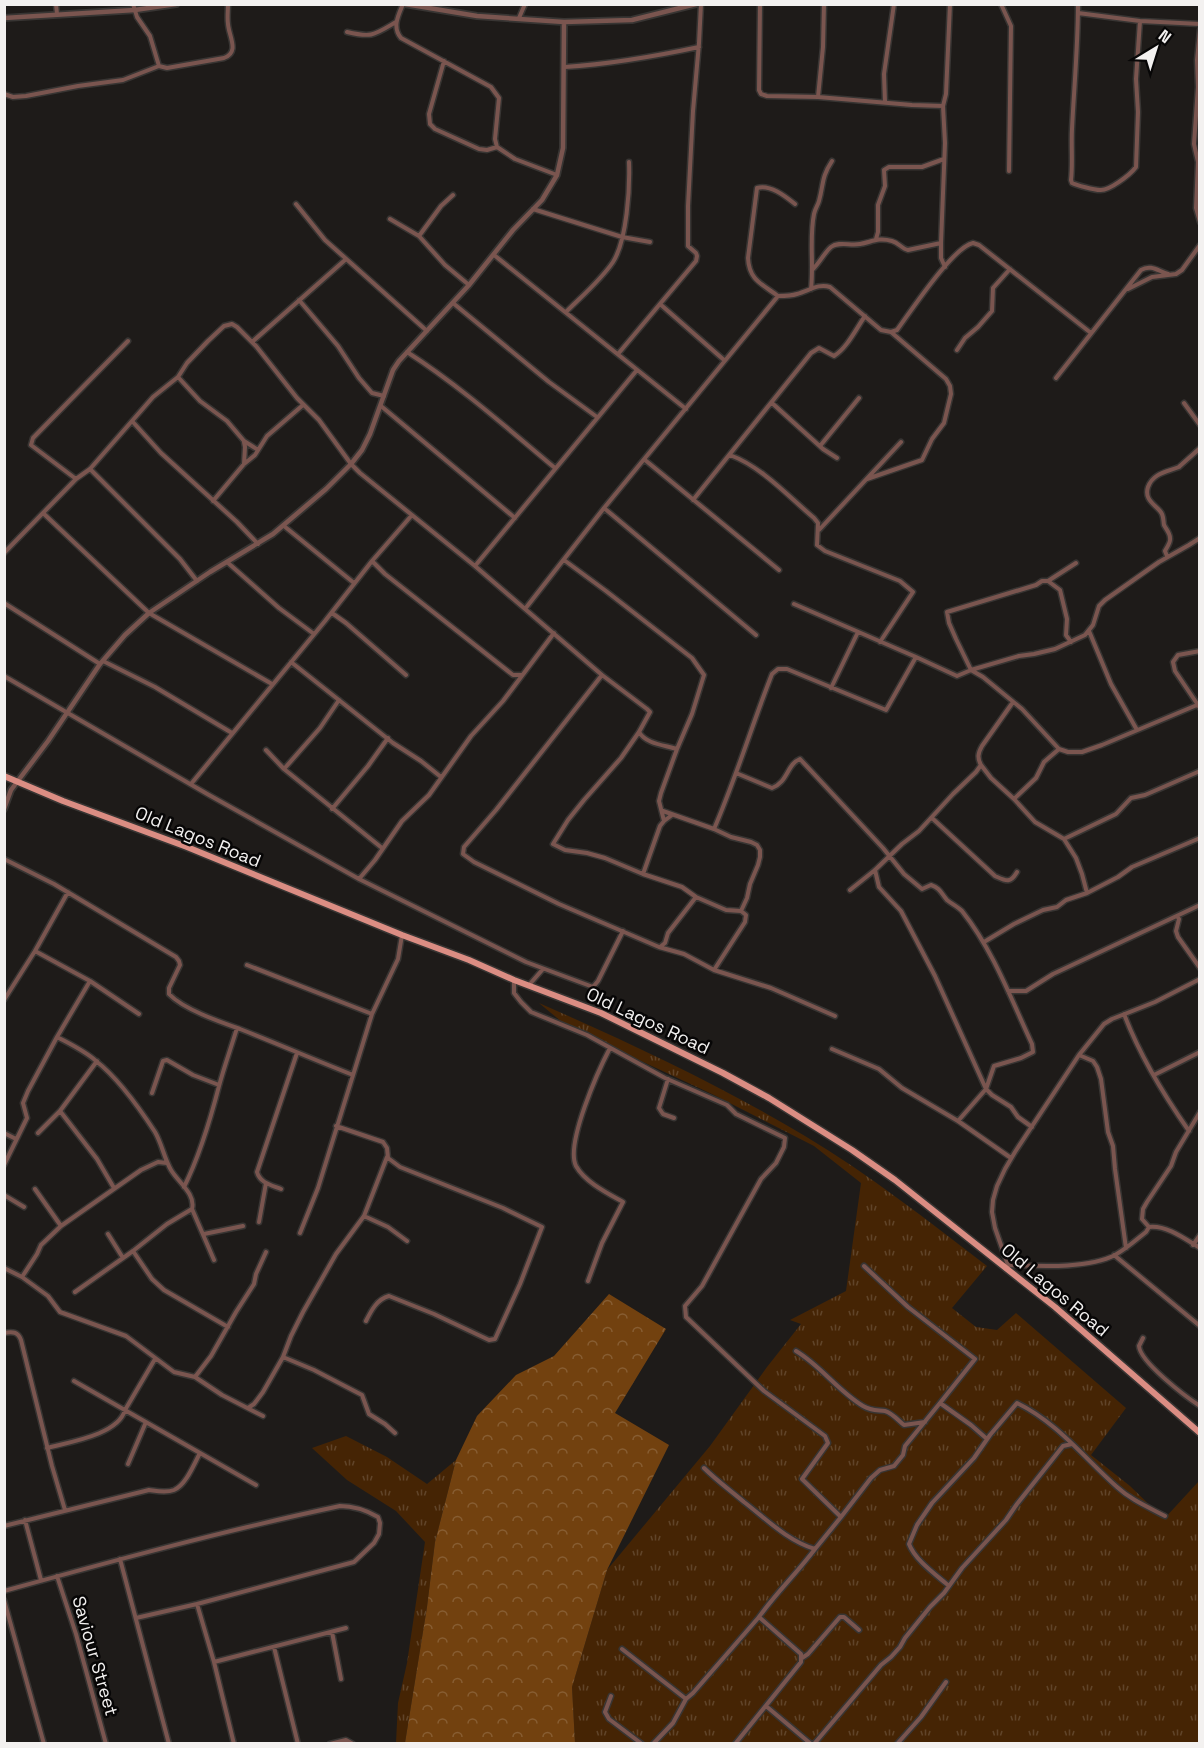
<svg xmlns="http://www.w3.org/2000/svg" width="1204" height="1748" font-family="'Space Grotesk',sans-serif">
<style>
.grass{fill:url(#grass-tufts)}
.forest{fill:url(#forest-crowns)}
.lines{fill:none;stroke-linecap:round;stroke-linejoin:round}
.minor-casing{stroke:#383533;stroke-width:7}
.tertiary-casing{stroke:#383533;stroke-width:8}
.primary-casing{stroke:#383533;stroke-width:9}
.minor{stroke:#7a554f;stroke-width:4}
.tertiary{stroke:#7a554f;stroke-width:4.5}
.primary{stroke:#db8d83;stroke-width:6}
.labels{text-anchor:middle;stroke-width:5;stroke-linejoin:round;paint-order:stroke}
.street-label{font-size:18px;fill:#f3f1f0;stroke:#070606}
</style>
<defs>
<pattern id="grass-tufts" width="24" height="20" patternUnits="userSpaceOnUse" patternTransform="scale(1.5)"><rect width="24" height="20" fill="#452404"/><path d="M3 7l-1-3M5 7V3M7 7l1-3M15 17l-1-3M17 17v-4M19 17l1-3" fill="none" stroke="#604429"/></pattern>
<pattern id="forest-crowns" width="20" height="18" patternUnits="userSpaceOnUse" patternTransform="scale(1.5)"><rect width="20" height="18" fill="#72410f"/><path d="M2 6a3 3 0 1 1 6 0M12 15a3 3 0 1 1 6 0" fill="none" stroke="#875d32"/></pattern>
</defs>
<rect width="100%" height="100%" fill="#1e1b19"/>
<path class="grass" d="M539,1003C630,1043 720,1085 805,1136C869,1174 928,1221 987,1266L952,1308L976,1327L997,1330L1016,1313L1126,1408L1091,1455L1130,1486L1164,1519L1199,1481V1743H575L572,1687L607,1570L710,1446L767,1367L801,1324L790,1320L846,1291L861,1183L814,1146L714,1095L611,1047L574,1032Z
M346,1436L387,1457L427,1484L456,1460L435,1542L427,1607L405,1743H396L398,1703L407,1663L425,1542L396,1511L347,1480L312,1448Z"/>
<path class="forest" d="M609,1294L666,1329L615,1413L669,1445L607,1570L572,1687L575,1743H405L427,1607L435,1542L456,1460L477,1416L516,1375L554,1356Z"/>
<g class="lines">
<g class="minor-casing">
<path id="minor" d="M56,4L57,14
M133,4L137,17L150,36L159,66
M403,4C398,16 392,27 401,38L491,87L499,98L495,139L497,147L515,159L557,175
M760,4L759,90L761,94L767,96L818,97L912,105L943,106
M1001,4L1011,26L1009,171
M1078,4C1078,46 1074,88 1072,129C1071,146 1073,163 1071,180L1072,183C1076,185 1094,190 1100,190C1109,191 1130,175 1136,167L1138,112L1136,79L1140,21
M1078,13L1140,21L1200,24
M519,18L525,4
M1200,30L1197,60L1198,87L1194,144L1198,162L1196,208L1200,222
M347,32C372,38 374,35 396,22
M444,61L429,114L430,124L435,129L479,149L487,150L497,147
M565,67C612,64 652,57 699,47
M4,94L13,97L26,96L78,86L123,80L159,66L167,68L224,58C240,52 229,37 228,24C227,18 228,11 228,4
M818,97L823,47L824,4
M885,102L884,74L894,4
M296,204L325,240L427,331
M795,204C785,196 770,184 757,188L748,258C749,280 762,284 778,296C784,296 791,296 797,294C809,291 818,283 830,287L881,330L891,332L897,330C911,311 953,247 973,243L979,245L1091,333
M533,209L622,237L650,242
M390,219L419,236L445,265L469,285
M419,236L441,206L453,195
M876,239L878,232V205L885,186L884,170L889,167H922L944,159
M494,255L686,409
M945,267L941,258V243L945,143L943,106L946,94L950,4
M813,269C820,262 825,252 831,247C839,241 850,246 860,244C872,242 878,237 892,241C899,243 902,249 908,250L941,243
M811,289C814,264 809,239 814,214C815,209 818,205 819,201C824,183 821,178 832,161
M1128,289L1152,277L1176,274L1182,270L1200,245
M299,300L338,346L359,378L372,393L384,396
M453,303L549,382L597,417
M660,304L724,360
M566,312C582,296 601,280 613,262C627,240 630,188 629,162
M252,342L345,260
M957,350L965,338L978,327L992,311L993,288L1010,269
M407,352C460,386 507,428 555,468
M618,354L696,261L697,256L696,253L688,246V206L693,111L699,43L701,4
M178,377L200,401L227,421L244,441L258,450
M1056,378L1141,270C1151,264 1158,271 1168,274
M772,403L823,449L837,458
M1184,403L1200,425
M381,406L515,518
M132,421L161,453L237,522L258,544
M244,442L245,447L244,464
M820,446L859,398
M730,455C762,467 788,496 814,518L818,523L817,545L825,551L900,581L913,592L880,642
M645,460L779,570
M90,469L180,559L197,581
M76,479L31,445L33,438L128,341
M867,479L922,460L932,439L944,423L951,394L950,386L946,379L891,332
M693,500L811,353L819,348L834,356C847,348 856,329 865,316
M213,501L244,464L255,455L267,436L303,405
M604,508L756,635
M43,513L149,613L272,684
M284,526L354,583
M819,530L901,442
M4,553L76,479L90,469L153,397L178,377L187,363L208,341L224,326L232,324L237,327L256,346L297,398L319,420L351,464L360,473L475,566L602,675L647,709L650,712L639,732L621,758L584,800L568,820L553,844L565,850L587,853L605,858L643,874L682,887L696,897L726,910L741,911L746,915L745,922L714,970
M1167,556L1165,551C1167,547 1171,542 1170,538C1170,533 1166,529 1164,525C1163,520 1164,515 1160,511C1154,504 1144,499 1148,487C1153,473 1167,472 1179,467C1180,466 1198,450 1200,448
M564,560L606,591L692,658L704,675L692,714L677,749L661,793L659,801L664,821
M372,561L385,574L513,675H522
M227,562L279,608L314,634
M1076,563L1048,581H1042L1036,585L947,612L949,623L956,639L971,670L983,677L1022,709L1059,749L1068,752H1082L1102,745L1197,705
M475,566L637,370
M1048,581L1060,590L1067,619L1066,635L1071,642
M4,603L100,664
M794,604L916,657
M525,609L604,508L778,296
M332,613L346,623L406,675
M1089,631L1111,684L1137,730
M1200,651L1178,655L1173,662L1175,671L1200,708
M103,661L155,687L232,733
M291,662L393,743L421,761L441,777
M602,675L496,810L464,847L463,854L474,862L559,904L659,947L684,954L714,970L771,988L835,1016
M4,676L209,795L359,879L526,962L593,987L598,981L623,931
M831,688L858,632
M639,732C646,744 664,745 677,749
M1059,749L1044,762L1036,778L1014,799L1035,822L1064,839L1076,858L1082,874L1087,893
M266,750L284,769L382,848
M981,765L991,778L1014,799
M284,769L320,728L339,700
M736,773L772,788C788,782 787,764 800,759L883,848L904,874L922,889L931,885C940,888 941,893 947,900C952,904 958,907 962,911C993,950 1011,999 1032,1044L1033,1052L1021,1058L994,1066L986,1089L958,1121
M191,784L325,621L372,561L412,515
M332,809L368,766L388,738
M663,811L714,829L731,837L751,842L757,845L760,850V857L758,865L750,884L747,898L741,911
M932,818L995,876C1006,881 1010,884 1017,872
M714,829C736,778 752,725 772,674L778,669H787L886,710L916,657L957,676L971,670L1019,656L1034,654L1055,649L1085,635L1093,625L1099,606L1105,600L1159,562L1189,545L1200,538
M1064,839L1116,814L1131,798L1145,795L1200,771
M4,859L54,884L176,957L179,961L180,965L169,988V994C183,1009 220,1022 240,1029C278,1044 315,1060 353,1075
M875,870L879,887L901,911L935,976L986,1089L992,1095L1011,1107L1018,1117L1032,1127
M643,874L660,826L664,821L672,815
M359,879L375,860L402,821L429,795L471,736L503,701L554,633
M850,890L875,870L902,844L919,831L953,794L976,772L981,765C977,758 978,753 982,746L1013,702
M1177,916L1179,919L1176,931L1178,937L1200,968
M984,942L1014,924L1043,910L1057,907L1066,900L1087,893L1118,877L1132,867L1200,838
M660,947L665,943L668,933L696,897
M35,951L90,981L139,1014
M247,965L372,1014
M514,981V993L521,1002L531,1012L587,1035L665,1078L727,1105L736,1114L785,1138L784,1147L776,1163L761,1179L702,1286L685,1306L686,1317L764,1391L825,1436L828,1443L802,1479L841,1517L871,1478L880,1470L894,1466L903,1455L905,1446L940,1403L971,1425L987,1439
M529,985L543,969
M1008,991H1026L1053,974L1200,905
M4,1000L35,951L68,892
M1124,1014C1140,1056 1163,1094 1189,1131
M57,1037C70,1044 85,1051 96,1061C118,1078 140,1109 155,1132C162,1144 164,1158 171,1170C178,1182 196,1194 192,1209L167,1224L133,1251L75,1292
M832,1049L879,1069L902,1088L958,1121L1011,1158
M1079,1055L1093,1061L1097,1067L1101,1079L1108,1132L1113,1146L1115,1169L1126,1248
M1154,1075L1200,1052
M668,1079L659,1108L663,1114L674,1118
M152,1093L163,1061L167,1060L193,1075L219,1085
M60,1111L97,1159L114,1188
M336,1126L383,1142L387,1148L388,1158L400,1167L503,1208L542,1227L520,1284L495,1339L489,1340L434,1314L389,1296C377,1299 371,1311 366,1321
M4,1133L16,1139
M38,1133L60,1111L97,1061
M4,1165L27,1118L23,1103L28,1091L57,1037L90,981
M184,1187C200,1155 210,1121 219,1086C224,1067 231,1048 237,1028
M35,1189L61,1226
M281,1189C271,1185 260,1183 257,1172L297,1053
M4,1195L24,1207
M192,1209L214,1260
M364,1216L388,1227L407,1241
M259,1222L266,1183
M1149,1227L1142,1219L1143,1209L1147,1202L1171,1166L1176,1152L1200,1112
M300,1233L318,1188L372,1014L398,959L402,935
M108,1234L123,1258
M204,1234L243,1226
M1193,1245L1200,1235
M133,1251L152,1279L164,1290L228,1327
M1114,1255L1200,1326
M1008,1265C1039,1266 1088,1269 1115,1255C1126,1249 1136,1240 1146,1232L1149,1227C1167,1225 1185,1239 1200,1248
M864,1266L908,1307L975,1359L940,1403
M4,1268L22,1277L48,1296L60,1312L126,1336L174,1372L195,1377L222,1395L263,1416
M1006,1269L1008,1265L995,1228L992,1212L993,1200L997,1186L1005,1169L1015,1152L1079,1055L1104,1024L1112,1019L1155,1002L1200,979
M22,1277L37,1254L41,1245L61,1226L141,1170L158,1162L167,1163
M588,1281L602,1243L623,1202C607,1193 585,1182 576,1166C565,1144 599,1069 610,1048
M4,1333C13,1331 18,1332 21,1340L52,1466L65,1510
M1143,1338L1139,1346C1140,1362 1186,1397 1200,1406
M796,1351C821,1366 838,1391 863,1406C871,1411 876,1410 885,1411C892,1413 899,1421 904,1425L925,1422
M283,1357L314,1370L362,1395L369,1414L385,1424L395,1433
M195,1377L211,1356L236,1312L254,1284L256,1274L266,1252
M74,1381L200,1453
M248,1408L254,1404L263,1392L283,1357L291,1336L303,1312L336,1254L364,1216L387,1157
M47,1448C69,1442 118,1435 125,1410L155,1359
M128,1464L146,1422
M704,1468C716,1480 731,1491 744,1502C766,1519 788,1541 815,1549L841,1517
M25,1520L41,1580
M4,1526L149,1490C157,1491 166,1493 174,1490C186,1485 194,1464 200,1453L256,1485
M120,1559L169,1744
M57,1576L76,1634L106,1744
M949,1586C935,1574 915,1560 909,1544L917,1525L932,1503L974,1458L990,1435L1017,1403C1058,1423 1084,1458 1117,1487C1131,1500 1148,1507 1165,1516
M4,1591C116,1560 227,1530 340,1506C354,1506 366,1510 378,1517L380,1523L379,1534L374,1543L354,1562L197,1604L136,1618
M4,1600L44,1744
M197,1604L214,1662L234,1744
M332,1632L341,1679
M274,1647L298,1744
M622,1649L686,1699L693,1693L759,1617
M802,1658L808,1654L840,1617H844L859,1630
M214,1662L346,1628
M611,1696L605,1712L609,1719L642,1744
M766,1706L811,1744
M330,1744L346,1740L353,1744
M653,1744L673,1723L686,1699
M735,1744L801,1662V1654L759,1617C776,1593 797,1573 815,1549
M814,1744L881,1665L891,1657L900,1647L905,1638L930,1607L944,1593L962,1568L1006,1520L1017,1504L1063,1446L1072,1444
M897,1744L921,1717L946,1682"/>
</g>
<g class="tertiary-casing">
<path id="tertiary" d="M405,4L477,16L564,22L632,20L696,4
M4,18L135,10L176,4
M4,809L11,790L48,741L100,664L125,635L149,613L210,572L273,534L326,489L351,464L362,450L370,434L393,370L399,361L469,285L513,230L542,200L557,175L563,148L564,22"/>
</g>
<g class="primary-casing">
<path id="primary" d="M4,776L63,801L187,847L402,935L469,960L514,980L601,1013L723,1073L769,1098L852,1150L895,1180L934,1211L1055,1307L1200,1433"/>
</g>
<use href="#minor" class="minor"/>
<use href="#tertiary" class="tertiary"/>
<use href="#primary" class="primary"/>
</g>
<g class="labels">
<g class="street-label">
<text transform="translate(198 837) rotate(22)" y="6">Old Lagos Road</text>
<text transform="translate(648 1021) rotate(25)" y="6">Old Lagos Road</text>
<text transform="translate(1055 1290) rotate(40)" y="6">Old Lagos Road</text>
<text transform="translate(95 1656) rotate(74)" y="6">Saviour Street</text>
</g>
</g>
<rect width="1204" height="1748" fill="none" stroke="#f3f1f0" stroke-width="12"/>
<g transform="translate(1156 48) rotate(38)" stroke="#070606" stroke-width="4.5" paint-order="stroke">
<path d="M0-4.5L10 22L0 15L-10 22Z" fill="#f3f1f0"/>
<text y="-9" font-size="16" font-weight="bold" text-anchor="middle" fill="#f3f1f0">N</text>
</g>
</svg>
